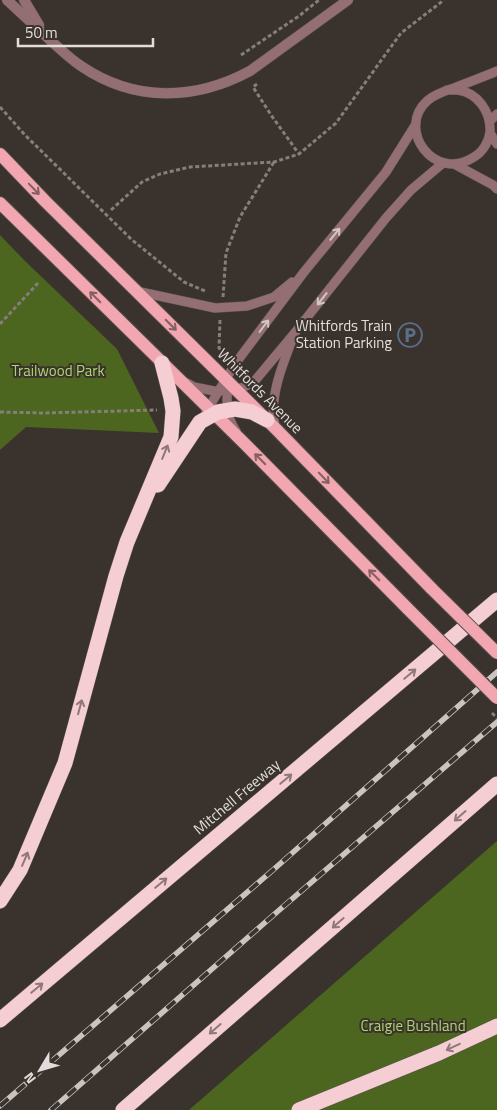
<svg xmlns="http://www.w3.org/2000/svg" width="497" height="1110" font-family="'Titillium Web',sans-serif">
<style>
.green{fill:#4c651f}
.lines{fill:none;stroke-linecap:round;stroke-linejoin:round}
.lane-casing{stroke:#58514c;stroke-width:10}
.street-casing{stroke:#58514c;stroke-width:11}
.primary-casing{stroke:#58514c;stroke-width:14}
.highway-casing{stroke:#58514c;stroke-width:16}
.path{stroke:#857e7a;stroke-width:3;stroke-dasharray:4 2.5;stroke-linecap:butt}
.lane{stroke:#936e73;stroke-width:9}
.street{stroke:#936e73;stroke-width:10}
.primary{stroke:#f2a6b1;stroke-width:12}
.highway{stroke:#f4ced3;stroke-width:15}
.rail-casing{stroke:#c9c4c0;stroke-width:5.5}
.rail{stroke:#3a322d;stroke-width:4;stroke-dasharray:11;stroke-linecap:butt}
.primary-bridge-casing{stroke:#58514c;stroke-width:14;stroke-linecap:butt}
.path-bridge{stroke:#857e7a;stroke-width:3;stroke-dasharray:4 2.5;stroke-linecap:butt}
.primary-bridge{stroke:#f2a6b1;stroke-width:12}
.oneway{stroke:#846062}
.oneway2{stroke:#d2c7c5}
.oneway3{stroke:#8e7878}
.labels{text-anchor:middle;stroke-width:4;stroke-linejoin:round;paint-order:stroke}
.poi-label{font-size:15px;fill:#e2ddda;stroke:#3a322d;text-anchor:end}
.park-label{font-size:15px;fill:#aed670;stroke:#3a322d}
.street-label{font-size:15px;fill:#e2ddda;stroke:#3a322d}
</style>
<rect width="100%" height="100%" fill="#3a322d"/>
<path class="green" d="M0,235L25,261L117,349L159,433L26,427L0,450Z
M497,841V1110H189Z"/>
<g class="lines">
<g class="lane-casing">
<path id="lane" d="M447,90C450,90 455,90 458,90C478,93 491,112 490,132C489,141 483,152 474,157C434,183 396,129 427,101C435,94 445,91 454,88C469,82 483,77 497,71
M490,121L497,114
M490,133L497,144
M456,165L493,185L497,189
M136,291L215,308L247,306L274,297L292,282
M187,383L194,387L214,391L236,390L253,383L293,335L386,218L411,190L443,163
M228,386C226,403 226,416 236,431
M206,412L235,364L304,272L386,172L416,124
M275,428C274,419 272,410 274,401C276,380 285,359 292,340"/>
</g>
<g class="street-casing">
<path id="street" d="M7,0C21,13 35,26 49,39C59,48 69,58 81,66C134,102 194,101 250,71L348,0
M24,0L39,25"/>
</g>
<g class="primary-casing">
<path id="primary" d="M0,154L45,201L275,428L432,589
M0,203L243,442L408,609"/>
</g>
<g class="highway-casing">
<path id="highway" d="M158,485L200,422L218,412L235,409L252,412L267,420
M0,901L20,870L65,763L116,576L127,542L171,437L173,411L171,398L162,363
M0,1020L497,600
M123,1110L497,784
M299,1110L439,1053L497,1026"/>
</g>
<path class="path" d="M241,55L299,16L319,0
M257,84L253,87L271,115L299,154
M0,107L25,135L131,239L184,282L205,291
M111,210L142,182L160,174L190,167L274,162L299,154L336,123L401,33L444,0
M223,297L226,253L240,217L274,162
M220,320L219,348L226,356
M0,324L38,283
M0,412L44,413L157,410"/>
<use href="#lane" class="lane"/>
<use href="#street" class="street"/>
<use href="#primary" class="primary"/>
<use href="#highway" class="highway"/>
<g class="rail-casing">
<path id="rail" d="M0,1106L273,870L497,672
M51,1110L277,912L497,722"/>
</g>
<use href="#rail" class="rail"/>
<g class="primary-bridge-casing">
<path id="primary-bridge" d="M432,589L497,653
M408,609L497,698"/>
</g>
<path class="path-bridge" d="M492,713L497,718"/>
<use href="#primary-bridge" class="primary-bridge"/>
</g>
<defs><path id="oneway-shaft" d="M-6 0H5M1.5-3L5.5 0L1.5 3" fill="none" stroke-width="1.6" stroke-linecap="round" stroke-linejoin="round" transform="scale(1.25)"/></defs>
<g class="oneway">
<use href="#oneway-shaft" transform="translate(34 189) rotate(46)"/>
<use href="#oneway-shaft" transform="translate(95 297) rotate(-135)"/>
<use href="#oneway-shaft" transform="translate(171 325) rotate(45)"/>
<use href="#oneway-shaft" transform="translate(260 459) rotate(-135)"/>
<use href="#oneway-shaft" transform="translate(324 478) rotate(46)"/>
<use href="#oneway-shaft" transform="translate(374 575) rotate(-135)"/>
</g>
<g class="oneway2">
<use href="#oneway-shaft" transform="translate(335 234) rotate(-51)"/>
<use href="#oneway-shaft" transform="translate(322 299) rotate(128)"/>
<use href="#oneway-shaft" transform="translate(264 326) rotate(-53)"/>
</g>
<g class="oneway3">
<use href="#oneway-shaft" transform="translate(165 452) rotate(-68)"/>
<use href="#oneway-shaft" transform="translate(410 674) rotate(-40)"/>
<use href="#oneway-shaft" transform="translate(80 707) rotate(-75)"/>
<use href="#oneway-shaft" transform="translate(286 779) rotate(-40)"/>
<use href="#oneway-shaft" transform="translate(460 816) rotate(139)"/>
<use href="#oneway-shaft" transform="translate(25 859) rotate(-67)"/>
<use href="#oneway-shaft" transform="translate(161 883) rotate(-40)"/>
<use href="#oneway-shaft" transform="translate(338 923) rotate(139)"/>
<use href="#oneway-shaft" transform="translate(37 988) rotate(-40)"/>
<use href="#oneway-shaft" transform="translate(215 1029) rotate(139)"/>
<use href="#oneway-shaft" transform="translate(453 1047) rotate(155)"/>
</g>
<defs>
<g id="parking-ring" transform="scale(1.25)"><circle r="9.5" fill="#3a322d" stroke="#5c6f8a" stroke-width="1.5"/><path d="M-3.5-5.5H1a3.5 3.5 0 0 1 0 7H-1V5.5H-3.5ZM-1-3.4V-.6H.8a1.4 1.4 0 0 0 0-2.8Z" fill="#5c6f8a"/></g>
</defs>
<g fill-rule="evenodd">
<use href="#parking-ring" x="410" y="335"/>
</g>
<g class="labels">
<g class="poi-label">
<text x="392" y="331">Whitfords Train<tspan x="392" dy="17">Station Parking</tspan></text>
</g>
<g class="park-label">
<text x="58" y="376">Trailwood Park</text>
<text x="413" y="1031">Craigie Bushland</text>
</g>
<g class="street-label">
<text transform="translate(260 391) rotate(45)" y="5">Whitfords Avenue</text>
<text transform="translate(237 797) rotate(-40)" y="5">Mitchell Freeway</text>
</g>
</g>
<g transform="translate(40 1070) rotate(232)" stroke="#3a322d" stroke-width="4" paint-order="stroke">
<path d="M0-4L9 19L0 12L-9 19Z" fill="#e2ddda"/>
<text y="-8" font-size="14" font-weight="bold" text-anchor="middle" fill="#e2ddda">N</text>
</g>
<path d="M18 38v8h135v-8" fill="none" stroke="#e2ddda" stroke-width="2.5"/>
<text x="25" y="38" font-size="15" fill="#e2ddda" stroke="#3a322d" stroke-width="4" paint-order="stroke">50 m</text>
</svg>
